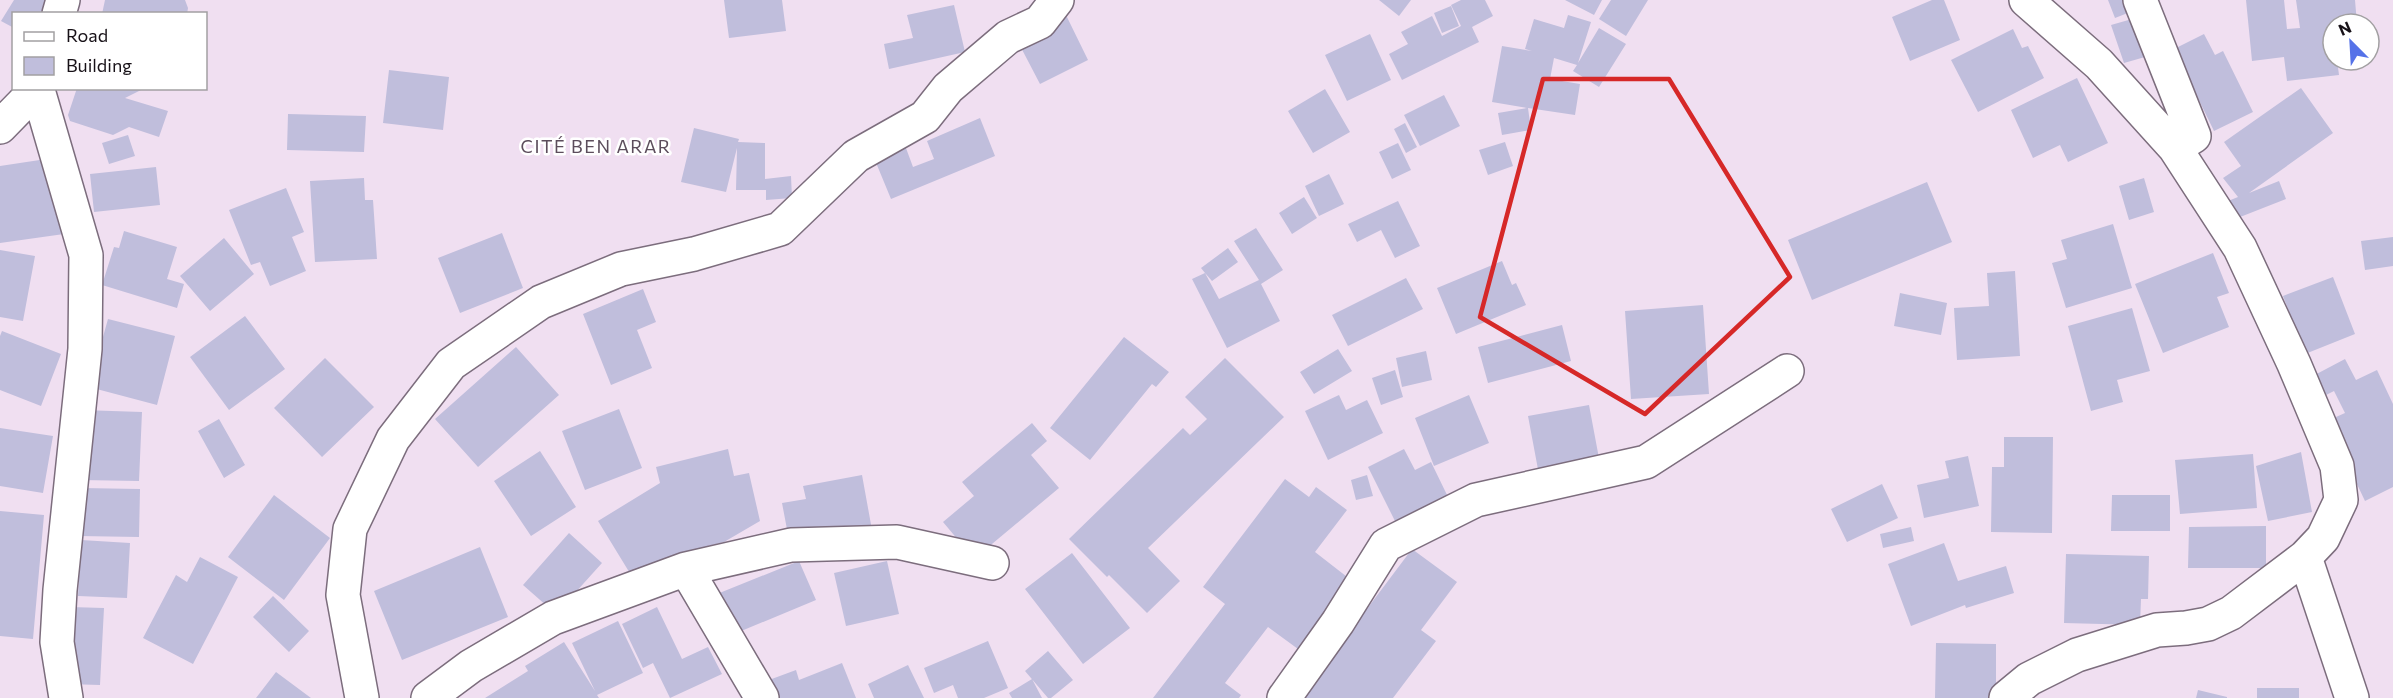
<svg xmlns="http://www.w3.org/2000/svg" width="2393" height="698" font-family="Commissioner,sans-serif">
<style>
.building{fill:#c0bedc}
.lines{fill:none;stroke-linecap:round;stroke-linejoin:round}
.minor-casing{stroke:#7c6d7d;stroke-width:36}
.minor{stroke:#fff;stroke-width:33}
.marked{fill:none;stroke:#d62828;stroke-width:4.5;stroke-linejoin:round}
.labels{text-anchor:middle;stroke-width:5;stroke-linejoin:round;paint-order:stroke}
.neighbourhood-label{font-size:18px;letter-spacing:1.5px;fill:#5c4d5c;stroke:#fff}
</style>
<rect width="100%" height="100%" fill="#f0dff1"/>
<path class="building" d="M14,0H48L40,14H14V28L1,21Z
M105,0H185L188,8L187,14H102Z
M724,0H782L786,31L729,38Z
M1379,0H1411L1399,16Z
M1461,0H1485L1493,16L1472,27L1479,42L1402,80L1389,54L1408,44L1401,32L1432,16L1442,36L1461,26L1451,5Z
M1565,0H1602L1594,15Z
M1611,0H1648L1626,36L1599,19Z
M1932,0H1944L1960,40L1910,61L1892,17Z
M2108,0H2135L2138,9L2115,18Z
M2246,0H2284L2287,29L2300,28L2296,0H2355L2357,24H2333V60H2337L2339,75L2287,81L2284,57L2252,61Z
M954,5L965,52L889,69L884,44L913,38L907,15Z
M1451,6L1459,26L1442,33L1434,13Z
M1065,13L1088,60L1040,84L1016,38Z
M1568,15L1591,22L1578,63L1599,28L1626,44L1599,87L1573,71L1577,65L1554,58L1550,79L1580,84L1575,115L1528,108L1531,130L1502,135L1498,113L1527,108L1492,102L1502,46L1532,51L1525,49L1534,19L1564,28Z
M2132,19L2145,57L2124,63L2111,25Z
M2013,29L2022,48L2028,46L2044,78L1978,112L1951,60Z
M1370,34L1391,80L1347,101L1325,55Z
M2204,34L2215,55L2223,51L2253,112L2214,131L2174,49Z
M389,70L449,77L443,130L383,123Z
M2077,78L2108,143L2068,162L2060,145L2033,158L2011,110Z
M77,88H145L125,98L168,111L159,137L129,127L113,135L70,121L68,115Z
M2301,88L2333,133L2249,193L2279,181L2286,199L2235,219L2228,201L2238,197L2223,178L2241,166L2224,142Z
M1325,89L1350,132L1313,153L1288,111Z
M1444,95L1460,126L1420,146L1404,115Z
M288,114L366,116L364,152L287,150Z
M980,118L995,156L891,199L872,153L903,140L913,167L934,159L927,141Z
M1405,123L1417,147L1406,153L1394,129Z
M694,128L739,139L738,142L765,143V179L791,176L792,198L766,200V190H736L737,148L726,192L681,182Z
M128,135L135,156L109,164L102,143Z
M1505,142L1513,166L1488,175L1479,150Z
M1398,143L1411,170L1392,179L1379,152Z
M53,158L64,234L0,243V166Z
M156,167L160,205L94,212L90,174Z
M1329,174L1344,204L1319,216L1305,186Z
M364,178L365,200H373L377,259L315,262L310,181Z
M2144,178L2154,212L2129,220L2119,186Z
M1927,182L1952,242L1812,300L1788,240Z
M286,188L304,232L292,237L306,271L270,286L260,262L251,265L229,210Z
M1304,197L1317,218L1292,234L1279,213Z
M1398,201L1420,246L1395,258L1381,230L1357,242L1348,224Z
M2113,224L2132,288L2066,308L2052,263L2067,259L2061,240Z
M1256,228L1283,270L1261,284L1280,321L1227,348L1192,279L1205,273L1201,268L1228,248L1238,262L1212,281L1205,273L1219,299L1259,280L1234,241Z
M124,231L177,247L167,279L184,284L177,308L102,285L114,247L119,248Z
M502,233L523,288L460,313L438,258Z
M2393,237V266L2365,270L2361,241Z
M224,238L254,274L210,311L180,276Z
M0,250L35,256L23,321L0,317Z
M2213,253L2229,293L2217,297L2229,327L2163,353L2135,284Z
M1502,261L1512,285L1516,283L1526,305L1456,334L1437,288Z
M2015,271L2020,356L1957,360L1954,308L1989,306L1987,273Z
M2333,277L2355,334L2305,354L2283,296Z
M1406,278L1423,309L1348,346L1332,315Z
M643,289L656,322L637,330L652,368L611,385L583,314Z
M1900,293L1947,303L1941,335L1894,326Z
M1703,305L1709,394L1631,399L1625,311Z
M2132,308L2150,371L2117,380L2123,402L2091,411L2068,326Z
M245,316L285,369L229,410L190,357Z
M108,319L175,336L157,405L89,387Z
M1562,325L1571,361L1488,383L1478,347Z
M2,331L61,354L41,406L0,390V336Z
M1124,337L1169,372L1156,387L1152,384L1090,460L1050,428Z
M516,347L559,395L478,467L435,419Z
M1338,349L1352,371L1314,394L1300,372Z
M1426,351L1432,380L1402,387L1396,358Z
M325,358L374,407L322,457L274,408Z
M1225,358L1284,417L1148,548L1180,581L1147,613L1109,575L1107,577L1069,539L1183,428L1190,435L1207,419L1185,397Z
M2345,359L2356,380L2377,370L2393,404V487L2365,501L2327,421L2345,413L2334,391L2320,398L2309,378Z
M1395,370L1403,397L1381,405L1372,378Z
M1339,395L1346,410L1367,400L1383,433L1328,460L1305,411Z
M1469,395L1489,443L1434,466L1415,418Z
M1589,405L1601,469L1540,480L1528,416Z
M619,409L642,468L585,490L562,431Z
M82,410L142,412L139,481L80,480Z
M219,419L245,465L224,478L198,431Z
M1032,423L1047,441L1031,455L1059,488L974,559L943,522L974,496L962,482Z
M0,428L53,436L43,493L0,486Z
M2004,437H2053L2052,533L1991,532L1992,467H2004Z
M728,449L734,476L749,473L760,521L724,542L708,546L699,552L631,575L598,521L660,483L656,467Z
M1404,449L1415,470L1431,462L1449,499L1397,525L1368,467Z
M540,451L576,507L531,536L494,481Z
M2301,452L2312,512L2268,521L2256,466Z
M2253,454L2257,508L2180,514L2175,460Z
M1968,456L1979,506L1924,518L1917,485L1949,478L1945,461Z
M862,475L872,530L790,545L782,503L806,499L803,486Z
M1367,475L1373,496L1356,500L1351,480Z
M1285,479L1309,497L1316,487L1347,510L1315,552L1351,580L1298,649L1268,627L1225,683L1241,695L1239,698H1153L1225,604L1203,587Z
M1882,484L1898,518L1847,542L1831,509Z
M81,488L140,489L139,537L79,536Z
M274,495L330,538L284,600L228,557Z
M2112,495H2170V531H2111Z
M0,511L44,515L33,639L0,636Z
M2266,526V568H2188L2189,527Z
M1911,527L1914,541L1883,548L1880,534Z
M569,533L602,563L556,614L523,585Z
M81,540L130,543L127,598L78,596Z
M1944,543L1958,581L2006,566L2014,593L1966,608L1965,605L1911,626L1888,564Z
M480,547L508,617L402,660L374,591Z
M1412,549L1457,582L1421,630L1436,641L1393,698H1300Z
M1072,553L1130,628L1083,664L1025,589Z
M2066,554L2149,556L2148,599H2141L2140,625L2064,623Z
M200,557L238,577L193,664L143,638L176,575L187,582Z
M799,561L816,600L734,634L717,594Z
M887,561L899,614L846,626L834,573Z
M273,596L309,631L289,652L253,617Z
M70,607L104,608L100,685L66,684Z
M657,607L682,659L708,647L722,674L670,698L653,663L643,668L622,624Z
M618,621L643,673L597,695L599,698H485L528,671L525,666L564,642L595,691L572,643Z
M988,641L1008,688L984,698H958L953,685L934,693L924,668Z
M1936,643L1996,644V698H1935Z
M1048,651L1073,680L1051,698H1048L1025,671Z
M842,663L856,698H776L769,680L796,670L799,680Z
M908,665L924,698H874L868,684Z
M276,672L311,698H256Z
M1032,679L1042,698H1012L1009,693Z
M2257,688H2299V698H2257Z
M2198,690L2227,697V698H2196Z"/>
<g class="lines">
<g class="minor-casing">
<path id="minor" d="M2140,0L2194,136L2175,148
M59,14L63,0
M38,90L86,255L85,349L60,590L57,642L66,698
M0,127L38,88
M2305,557L2352,698
M686,569L762,698
M362,698L343,595L350,529L393,439L451,364L541,302L621,269L694,254L780,229L856,156L925,117L948,88L1008,37L1040,22L1057,0
M428,698L471,666L553,618L686,569L791,545L897,542L992,563
M1284,698L1338,622L1386,545L1476,500L1646,462L1787,371
M2006,698L2029,679L2077,655L2157,630L2186,628L2208,624L2231,613L2305,557L2323,538L2341,500L2337,466L2294,364L2240,248L2175,148L2099,64L2026,0"/>
</g>
<use href="#minor" class="minor"/>
</g>
<path class="marked" d="M1543,79H1669L1790,277L1645,414L1480,317Z"/>
<g class="labels">
<g class="neighbourhood-label">
<text x="596" y="153">CITÉ BEN ARAR</text>
</g>
</g>
<rect x="12" y="12" width="195" height="78" fill="#ffffff" stroke="#a2a0a2" stroke-width="1.5"/>
<rect x="24" y="32" width="30" height="9" fill="#ffffff" stroke="#a2a0a2" stroke-width="1.5"/>
<text x="66" y="42" font-size="18" fill="#171117">Road</text>
<rect x="24" y="57" width="30" height="18" fill="#c0bedc" stroke="#a2a0a2" stroke-width="1.5"/>
<text x="66" y="72" font-size="18" fill="#171117">Building</text>
<g transform="translate(2351 42) rotate(336)"><circle r="28" fill="#ffffff" stroke="#a2a0a2" stroke-width="1.5"/>
<path d="M0-4.5L10 22L0 15L-10 22Z" fill="#5572e8"/>
<text y="-9" font-size="16" font-weight="bold" text-anchor="middle" fill="#171117">N</text>
</g>
</svg>
